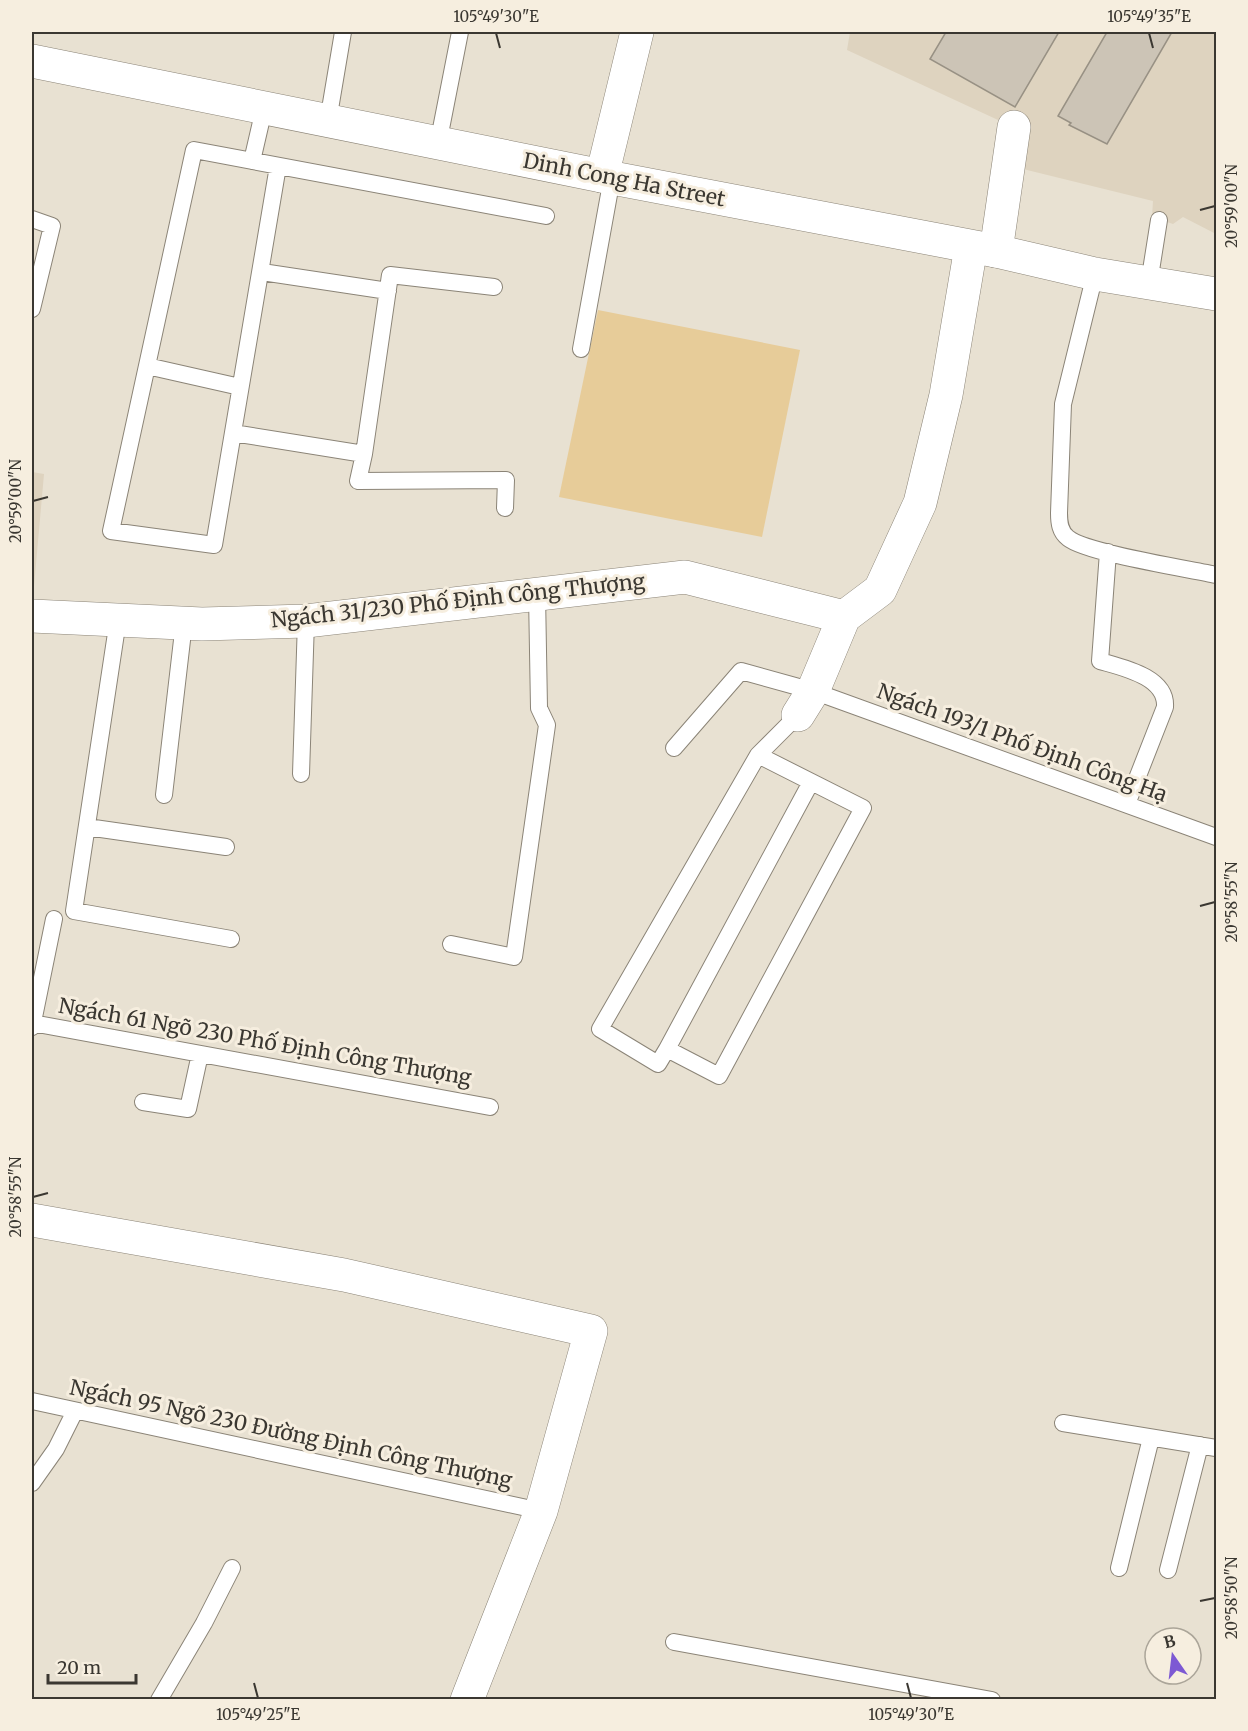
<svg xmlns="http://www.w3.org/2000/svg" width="1248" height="1731" font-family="Merriweather,serif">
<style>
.built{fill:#ded3bf}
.green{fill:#e7cc99}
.building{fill:#ccc4b6;stroke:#989184;stroke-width:1.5}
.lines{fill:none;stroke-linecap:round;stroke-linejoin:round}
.service-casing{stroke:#8b8477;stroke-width:18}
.minor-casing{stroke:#8b8477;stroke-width:34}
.tertiary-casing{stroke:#8b8477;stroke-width:34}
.service{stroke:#fff;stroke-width:16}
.minor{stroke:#fff;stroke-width:33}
.tertiary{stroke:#fff;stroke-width:33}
.ticks{fill:none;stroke:#3a3731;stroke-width:2}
.labels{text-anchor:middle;stroke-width:6;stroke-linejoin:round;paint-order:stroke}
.street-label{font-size:21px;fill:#3a3731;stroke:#f6eedf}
.neatline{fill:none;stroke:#3a3731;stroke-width:2}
.ticks-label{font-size:15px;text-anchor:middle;fill:#3a3731}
</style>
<rect width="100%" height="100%" fill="#e8e1d2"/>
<path class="built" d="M850,32H1216V234L1183,217L1173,224L1152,217L1153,201L1023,169L1022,131L847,50Z
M32,472L44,474L32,609Z"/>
<path class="green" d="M598,310L800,350L762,537L559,497Z"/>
<path class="building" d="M946,32H1059L1015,107L930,59Z
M1107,32H1172L1107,144L1069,125L1071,123L1058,116Z"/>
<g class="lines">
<g class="service-casing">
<path id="service" d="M328,121L343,32
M438,144L460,32
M252,161L264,109
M278,166L214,545L111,531L194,150L546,216
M32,219L52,226L32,309
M262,272L388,291
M1095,274L1063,404L1059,513C1059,523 1060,532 1068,538C1086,553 1189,569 1216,575
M1149,283L1159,220
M581,349L612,178
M147,366L240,387
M233,433L364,454L390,275L494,287
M364,454L358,481L506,480L505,508
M1108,552L1100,661C1124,668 1167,677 1165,707L1127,804
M118,620L74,911L231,939
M674,748L741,671L813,691L1216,837
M758,755L863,808L719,1076L667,1049L658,1064L600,1029L758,755L798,715
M301,774L306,621
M164,795L184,623
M87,827L226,847
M451,944L514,957L547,725L539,708L537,594
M32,1023L490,1107
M32,1027L54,919
M667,1049L811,782
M143,1102L188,1109L200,1054
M32,1401L541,1511
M1063,1423L1216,1448
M32,1483L56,1449L75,1411
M1119,1568L1151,1438
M1168,1570L1200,1445
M674,1642L992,1700
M159,1700L204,1623L232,1568"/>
</g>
<g class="minor-casing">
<path id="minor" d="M602,176L637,32
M996,251L1014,127
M32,616L202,624L306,621L685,577L844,617
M798,715L813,691L844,617L880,590L920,503L946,395L971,247
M32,1220L344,1275L591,1331L541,1511L467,1700"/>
</g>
<g class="tertiary-casing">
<path id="tertiary" d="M32,61L602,176L996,251L1095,274L1216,294"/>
</g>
<use href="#service" class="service"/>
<use href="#minor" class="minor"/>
<use href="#tertiary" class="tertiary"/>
</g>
<path class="ticks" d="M496,33L500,48M1149,33L1153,48M1200,210L1215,206M33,501L48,497M1200,906L1215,902M33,1197L48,1193M1200,1601L1215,1598M254,1683L258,1698M907,1683L911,1698"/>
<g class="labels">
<g class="street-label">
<text transform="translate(624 180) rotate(11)" y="7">Dinh Cong Ha Street</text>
<text transform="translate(458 601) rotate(-6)" y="7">Ngách 31/230 Phố Định Công Thượng</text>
<text transform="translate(1022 743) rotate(20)" y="7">Ngách 193/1 Phố Định Công Hạ</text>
<text transform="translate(265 1042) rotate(10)" y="7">Ngách 61 Ngõ 230 Phố Định Công Thượng</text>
<text transform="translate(291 1434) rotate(12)" y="7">Ngách 95 Ngõ 230 Đường Định Công Thượng</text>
</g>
</g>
<rect width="1248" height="1731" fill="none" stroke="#f6eedf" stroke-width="66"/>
<g transform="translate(1173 1656) rotate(346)"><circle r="28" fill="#f6eedf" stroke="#aba599" stroke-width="1.5"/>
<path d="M0-4.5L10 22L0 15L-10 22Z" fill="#7d59d3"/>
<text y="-9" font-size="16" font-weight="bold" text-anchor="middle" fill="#3a3731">B</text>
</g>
<path d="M48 1674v9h88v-9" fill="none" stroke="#3a3731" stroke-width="3"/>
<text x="57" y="1674" font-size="18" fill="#3a3731" stroke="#f6eedf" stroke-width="4.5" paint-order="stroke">20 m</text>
<rect x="33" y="33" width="1182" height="1665" class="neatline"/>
<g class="ticks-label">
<text x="496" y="22">105°49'30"E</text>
<text x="1149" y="22">105°49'35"E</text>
<text transform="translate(1232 206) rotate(-90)" y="5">20°59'00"N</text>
<text transform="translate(16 501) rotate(-90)" y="5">20°59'00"N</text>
<text transform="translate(1232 902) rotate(-90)" y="5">20°58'55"N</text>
<text transform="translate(16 1197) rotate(-90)" y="5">20°58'55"N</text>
<text transform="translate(1232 1598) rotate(-90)" y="5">20°58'50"N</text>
<text x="258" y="1720">105°49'25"E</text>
<text x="911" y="1720">105°49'30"E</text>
</g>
</svg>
